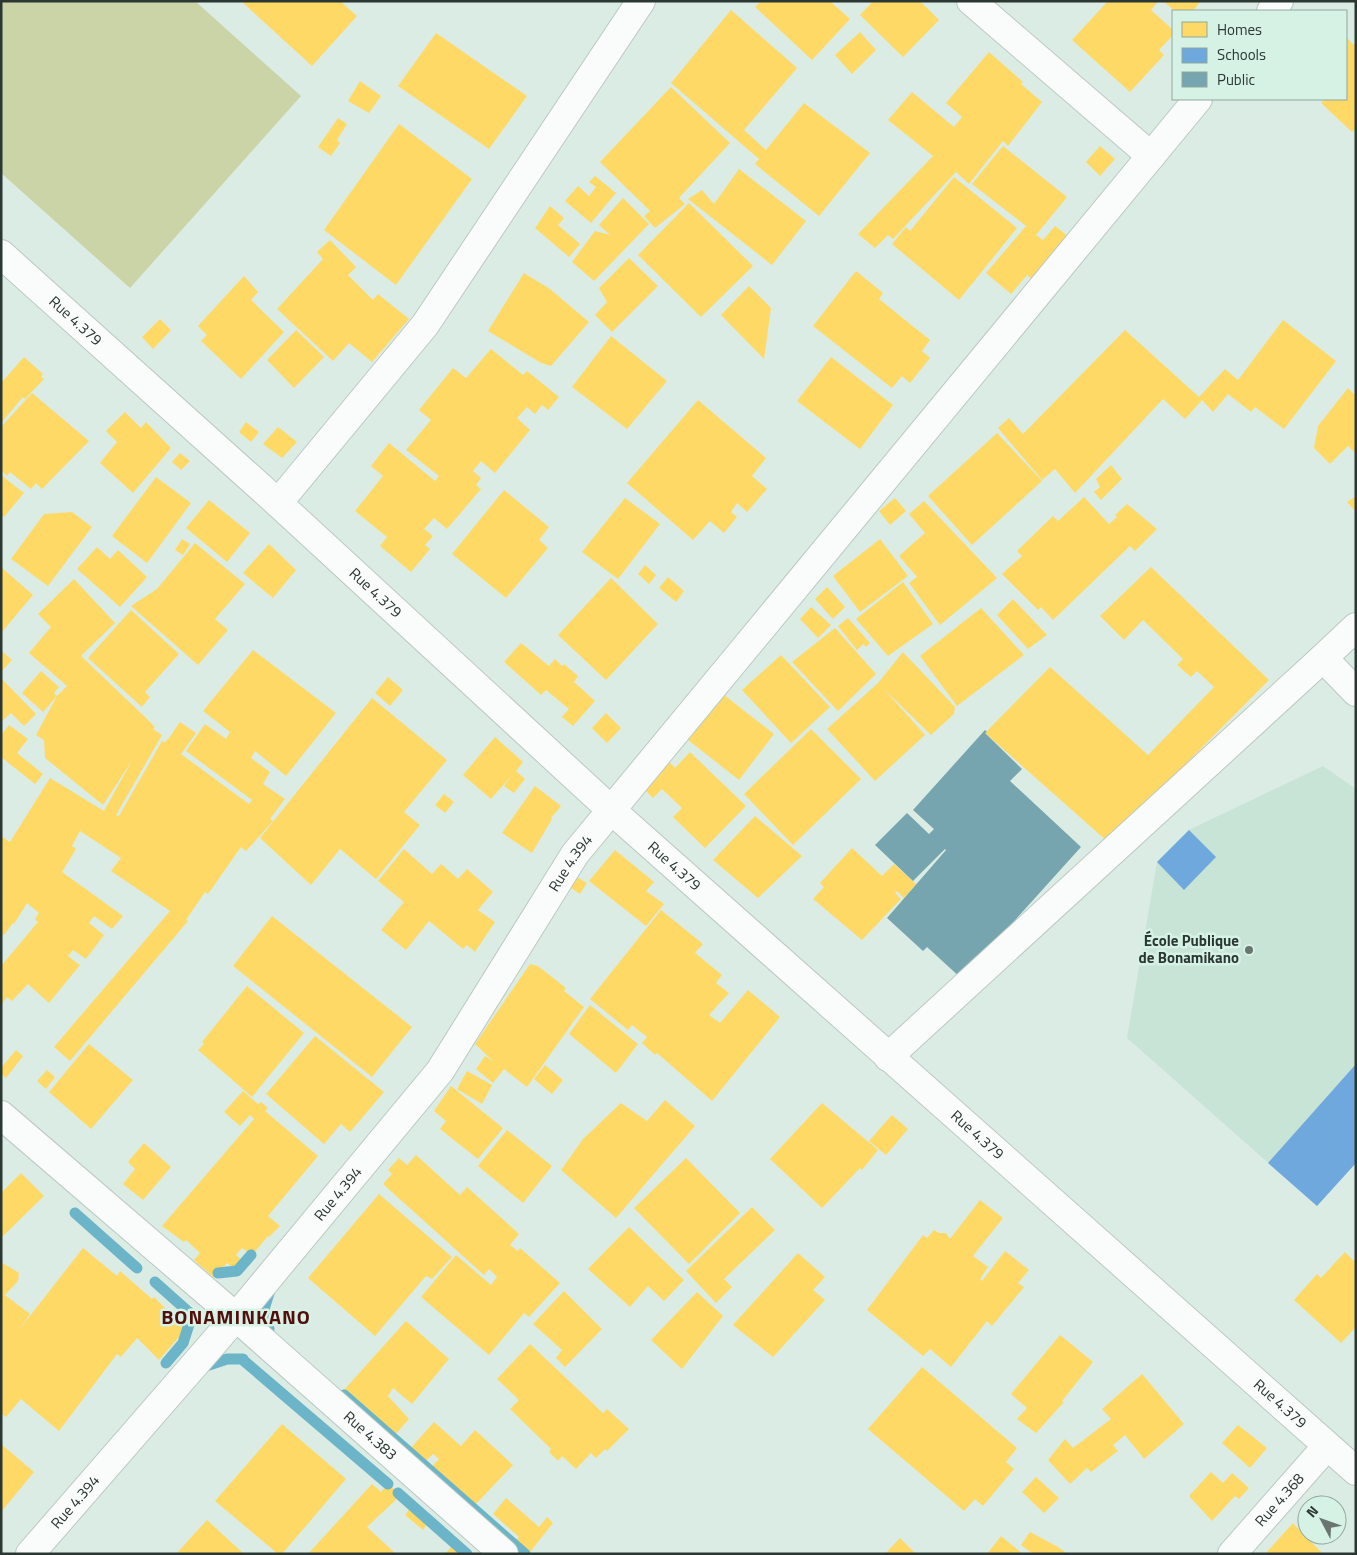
<svg xmlns="http://www.w3.org/2000/svg" width="1357" height="1555" font-family="'Titillium Web',sans-serif">
<style>
.built{fill:#c8e4d7}
.pitch{fill:#cad4a6}
.homes{fill:#ffd966}
.schools{fill:#6fa8dc}
.public{fill:#76a5af}
.lines{fill:none;stroke-linecap:round;stroke-linejoin:round}
.stream{stroke:#6cb4c7;stroke-width:11}
.street-casing{stroke:#bbc9c2;stroke-width:30}
.street{stroke:#fafcfb;stroke-width:28}
.poi-dot{fill:#697670;stroke:#d5f2e5;stroke-width:2}
.labels{text-anchor:middle;stroke-width:5;stroke-linejoin:round;paint-order:stroke}
.street-label{font-size:15px;fill:#2b3732;stroke:#d5f2e5}
.poi-label{font-size:15px;font-weight:bold;fill:#2b3732;stroke:#d5f2e5;text-anchor:end}
.district-label{font-size:20px;font-weight:bold;letter-spacing:1px;fill:#520d0d;stroke:#d5f2e5}
</style>
<rect width="100%" height="100%" fill="#dbece4"/>
<path class="built" d="M1323,766L1356,789V1163L1317,1206L1127,1038L1157,862L1189,830Z"/>
<path class="pitch" d="M1,1H195L301,96L130,288L1,173Z"/>
<path class="homes" d="M241,1H340L357,16L312,66Z
M761,1H830L850,19L812,60L755,7Z
M873,1H920L939,20L903,57L860,15Z
M1108,1H1156L1157,3L1151,10L1173,30V35L1159,50L1164,55L1130,92L1072,40Z
M1163,1H1201L1193,11H1175Z
M731,10L797,68L744,130L766,150L804,103L870,153L819,216L755,164L759,159L671,83Z
M860,32L876,50L852,74L835,55Z
M436,33L527,96L489,149L398,86Z
M1346,37L1356,47V129L1352,132L1321,103L1325,99H1346Z
M989,52L1023,82L1021,84L1042,102L1008,146L1003,141L969,184L956,172L893,239L888,235L875,248L858,234L933,156L888,120L912,92L954,127L962,117L946,103Z
M360,81L381,96L369,113L348,101Z
M671,87L730,143L679,198L685,204L655,228L644,216L650,211L600,162Z
M338,118L347,124L337,140L340,143L331,156L318,147Z
M399,124L472,179L396,285L324,230Z
M1003,146L1067,197L1036,235L1043,240L1055,226L1068,236L1033,280L1027,275L1011,294L986,273L1026,226L972,184Z
M1100,146L1115,159L1100,176L1086,162Z
M739,169L806,221L772,265L688,199L702,190L714,204Z
M595,176L616,193L591,223L565,201L578,186L589,196L596,187L589,182Z
M954,177L1017,228L959,300L892,244L906,227L910,231Z
M623,198L649,224L594,281L572,262L595,231L610,235L599,225Z
M689,203L753,266L701,317L638,255Z
M550,206L564,218L558,225L580,244L569,257L535,228Z
M330,240L356,267L348,275L373,300L378,294L409,319L372,362L349,343L333,361L277,309L323,259L317,252Z
M629,258L658,286L612,332L595,315L607,302L599,288Z
M856,271L883,293L879,299L930,340L922,351L930,358L910,383L902,376L892,388L813,326Z
M524,273L550,289L589,322L551,366L541,363L488,331Z
M244,276L258,292L251,300L284,332L241,379L201,341L207,335L198,326Z
M749,286L771,308L764,359L721,315Z
M160,319L171,330L153,349L142,337Z
M1283,320L1336,361L1284,429L1255,407L1251,412L1228,394L1213,412L1202,400L1185,419L1163,399L1075,493L1055,469L1042,480L998,428L1009,418L1023,434L1125,330L1199,397L1225,369L1238,380Z
M296,330L324,357L294,388L267,360Z
M611,336L667,381L627,429L572,387Z
M491,349L523,375L527,371L559,397L548,410L542,405L535,414L527,407L517,418L530,430L495,473L481,461L473,471L481,478L476,485L481,489L447,529L434,518L424,529L433,536L425,545L430,549L411,572L380,546L387,537L355,511L383,476L371,466L389,443L435,481L439,476L406,450L431,420L419,410L453,368L466,378Z
M24,357L43,374L41,377L44,379L25,399L23,397L1,423V383Z
M831,357L893,405L860,449L797,401Z
M1348,388L1356,396V454L1348,446L1330,464L1314,448L1318,426Z
M32,393L89,441L42,489L36,483L31,489L10,472L7,476L1,470V427Z
M698,400L766,458L752,476L767,489L747,512L737,503L731,512L737,517L724,533L710,521L693,540L627,483Z
M125,412L141,428L146,422L171,448L133,493L100,463L117,442L106,431Z
M246,422L259,432L251,442L239,432Z
M278,427L297,442L282,458L263,444Z
M997,433L1042,481L972,545L928,496Z
M180,453L190,461L181,470L172,462Z
M1111,465L1122,479L1101,500L1094,492L1100,487L1096,479Z
M1,475L24,493L4,517L1,514Z
M156,477L191,503L147,563L112,536Z
M504,490L549,527L539,540L548,548L506,598L452,554Z
M1356,496V512L1347,502Z
M1084,497L1109,524L1117,517L1115,515L1127,504L1157,529L1135,551L1130,546L1053,620L1041,607L1038,610L1002,574L1022,556L1017,551L1053,516L1058,521Z
M625,498L660,524L618,579L582,552Z
M895,498L906,511L890,525L879,511Z
M209,500L250,533L227,562L186,528Z
M924,501L997,578L940,625L909,583L917,577L899,556L925,533L909,514Z
M72,512L92,527L48,586L11,559L44,514Z
M182,539L190,544L183,555L175,550Z
M880,539L908,576L860,612L833,576Z
M195,543L245,584L215,619L228,630L198,665L131,606L157,589Z
M269,544L296,570L273,598L243,573Z
M97,547L110,559L118,550L147,577L120,607L77,569Z
M645,565L656,575L649,584L638,574Z
M1,567L33,595L1,633Z
M1151,567L1269,680L1108,842L985,733L1050,667L1148,755L1214,687L1197,671L1191,677L1177,665L1183,659L1143,620L1124,640L1100,616Z
M668,577L684,591L676,602L659,588Z
M611,578L658,624L606,680L558,635Z
M74,579L115,623L81,656L144,716L155,727L153,729L162,735L116,815L119,816L162,741L165,742L169,738L180,722L196,733L181,754L249,804L252,800L186,751L205,724L226,739L230,732L203,711L253,650L336,713L286,776L255,751L251,758L270,772L263,784L285,799L270,819L273,821L246,851L241,847L208,894L205,892L186,920L188,921L70,1061L54,1047L170,911L111,871L121,858L80,831L72,846L76,849L62,872L123,916L112,929L94,916L89,923L104,935L86,959L73,950L68,956L80,965L49,1003L28,984L12,1001L7,997L1,1005V966L38,922L35,919L39,913L27,903L14,924L13,923L4,935L1,933V836L10,842L50,778L104,811L133,759L103,805L45,758L44,740L36,735L57,696L43,712L22,693L41,671L59,687L54,693L57,696L67,686L29,653L51,627L38,614Z
M903,582L933,624L888,656L856,619Z
M827,587L845,607L833,619L815,599Z
M1013,599L1047,635L1028,649L997,615Z
M811,607L831,625L818,638L800,619Z
M981,608L1024,655L957,706L920,656Z
M131,610L179,654L145,692L150,697L142,707L88,658Z
M848,618L870,643L866,647L863,644L857,650L838,626Z
M835,628L876,674L838,711L792,662Z
M521,643L549,666L555,659L562,666L564,664L578,676L574,682L595,701L573,726L562,717L569,709L546,690L541,695L504,662Z
M3,652L12,660L1,672V654Z
M903,652L955,707L954,714L931,735L884,689L925,735L875,781L827,729L878,683Z
M781,655L830,707L791,743L742,690Z
M388,677L403,690L390,706L375,693Z
M1,678L36,714L24,726L11,713L1,722Z
M719,691L774,734L739,780L683,736Z
M372,698L447,760L404,812L420,825L376,879L340,849L311,885L260,838Z
M606,713L621,728L607,743L592,728Z
M9,725L28,739L17,753L43,774L35,784L1,757V735Z
M811,729L861,779L793,845L744,794Z
M495,737L523,762L516,771L525,779L514,793L504,786L512,775L491,799L463,775Z
M690,752L746,806L705,848L673,817L682,808L662,789L653,798L637,782L663,755L675,768Z
M535,786L561,806L551,818L552,819L532,853L502,833Z
M444,794L454,802L445,813L435,805Z
M755,816L802,856L758,898L713,860Z
M852,848L882,876L894,864L916,884L904,898L897,891L895,893L901,899L862,940L813,899L824,887L820,883Z
M404,849L432,874L441,864L458,879L467,869L493,892L478,910L495,922L475,952L467,945L463,949L429,921L406,950L381,930L404,902L378,881Z
M615,850L654,882L646,891L664,904L646,926L589,881Z
M575,876L587,883L580,894L568,886Z
M661,910L703,944L695,953L722,975L716,983L729,993L709,1015L720,1023L748,990L780,1017L712,1101L657,1053L655,1055L642,1043L647,1037L632,1025L628,1030L590,999Z
M272,916L412,1027L372,1077L233,966Z
M530,964L538,966L566,988L564,991L584,1007L527,1087L504,1069L493,1083L476,1069L485,1056L494,1062L475,1044Z
M247,986L304,1033L252,1097L198,1050L204,1044L202,1042Z
M590,1005L638,1044L616,1073L569,1034Z
M315,1036L384,1092L350,1132L341,1124L324,1144L266,1094Z
M89,1044L133,1080L91,1129L49,1092Z
M16,1050L23,1056L6,1078L1,1074V1068Z
M545,1065L563,1080L552,1094L534,1079Z
M47,1070L55,1077L46,1089L37,1081Z
M467,1071L492,1085L482,1104L457,1089Z
M451,1086L503,1128L478,1159L440,1129L446,1121L434,1111Z
M243,1091L258,1104L261,1102L268,1108L265,1111L318,1156L268,1216L280,1226L269,1237L268,1236L252,1255L242,1248L236,1255L243,1261L235,1270L227,1263L214,1278L194,1260L200,1253L186,1240L184,1242L162,1226L254,1119L250,1115L240,1126L224,1112Z
M665,1100L695,1126L616,1218L561,1170L583,1139L621,1103L647,1121Z
M822,1103L878,1150L862,1170L860,1168L822,1208L770,1159Z
M892,1115L908,1129L886,1155L869,1141Z
M507,1130L552,1166L523,1203L478,1166Z
M144,1143L171,1167L143,1200L123,1184L135,1169L128,1162Z
M416,1155L460,1195L467,1187L519,1234L510,1245L518,1251L520,1248L560,1283L529,1317L524,1313L489,1355L421,1297L456,1255L491,1285L497,1277L489,1269L484,1275L383,1184L392,1174L388,1170L399,1158L407,1165Z
M686,1158L740,1213L689,1264L634,1208Z
M21,1173L44,1196L1,1238V1193Z
M379,1194L452,1257L432,1279L426,1276L375,1336L308,1278Z
M980,1200L1003,1218L973,1256L988,1267L980,1279L982,1281L1005,1251L1029,1270L1018,1283L1024,1287L992,1326L987,1321L951,1367L930,1349L923,1356L867,1310L923,1235L927,1238L934,1230L939,1233H946L950,1239Z
M752,1207L775,1230L724,1279L732,1287L716,1303L686,1271Z
M629,1227L684,1280L664,1301L648,1286L630,1307L588,1269Z
M83,1248L117,1276L120,1271L152,1299L154,1297L186,1329L159,1360L137,1338L121,1357L117,1354L59,1431L21,1399L6,1417L1,1413V1262L19,1273L18,1281L5,1295L30,1314L19,1330Z
M1345,1252L1356,1263V1327L1341,1343L1294,1300L1317,1274L1321,1278Z
M798,1253L825,1277L813,1290L825,1300L773,1357L733,1325Z
M564,1291L602,1329L565,1367L556,1358L562,1350L533,1324Z
M697,1292L723,1316L682,1369L651,1340Z
M406,1321L449,1359L412,1404L393,1388L388,1396L409,1419L394,1436L343,1391Z
M1060,1335L1093,1362L1062,1401L1064,1402L1036,1433L1017,1419L1027,1408L1011,1394Z
M530,1344L603,1413L607,1409L629,1429L607,1451L605,1449L596,1458L591,1453L576,1469L562,1456L558,1461L549,1452L551,1449L510,1409L519,1400L497,1379Z
M922,1367L1017,1448L1006,1462L1014,1469L983,1506L975,1499L964,1511L868,1429Z
M1142,1374L1184,1424L1144,1459L1125,1435L1113,1445L1118,1451L1091,1472L1087,1468L1070,1484L1048,1460L1065,1439L1073,1448L1111,1419L1102,1409Z
M434,1422L461,1446L475,1430L513,1465L474,1506L431,1467L439,1459L433,1454L425,1462L410,1449Z
M282,1424L346,1479L282,1554H278L215,1501Z
M1238,1425L1267,1448L1250,1468L1222,1443Z
M1,1444L34,1472L1,1512Z
M1211,1472L1223,1483L1232,1473L1249,1488L1239,1499L1235,1496L1212,1521L1189,1496Z
M1036,1477L1059,1498L1044,1513L1022,1492Z
M372,1484L381,1492L388,1484L401,1495L367,1527L396,1554H308Z
M506,1498L539,1527L547,1517L553,1523L530,1552L516,1540L519,1537L493,1514Z
M411,1507L429,1522L423,1530L405,1515Z
M207,1520L244,1554H176Z
M1293,1523L1323,1554H1265Z
M1030,1532L1058,1547L1068,1554H1033L1021,1545Z
M1001,1536L1023,1554H987Z
M900,1538L916,1554H885Z
M453,1545L463,1554H445Z"/>
<path class="schools" d="M1189,830L1216,857L1184,890L1157,862Z
M1356,1064V1163L1317,1206L1268,1163Z"/>
<path class="public" d="M985,730L987,732L985,733L1022,769L1010,781L1081,847L962,979L927,947L923,951L887,918L946,850L945,849L913,881L875,845L907,813L929,834L934,829L913,810Z"/>
<g class="lines">
<path class="stream" d="M75,1213L137,1268
M218,1273L237,1271L251,1255
M155,1282L192,1315L183,1343L166,1363
M269,1329L264,1309L270,1290
M243,1360L388,1484
M209,1365L227,1359H243
M344,1395L525,1554
M398,1493L467,1554"/>
<g class="street-casing">
<g id="street">
<path d="M971,1L1151,156"/>
<path d="M1271,11L1279,1"/>
<path id="s1" d="M1,254L278,503L610,809L1356,1471"/>
<path d="M278,503L425,325L641,1"/>
<path d="M1323,658L1356,627"/>
<path d="M888,1057L1323,658L1356,692"/>
<path id="s2" d="M1,1115L236,1317L504,1554"/>
<path id="s3" d="M30,1554L236,1317L440,1071L575,854L1198,99"/>
<path id="s4" d="M1232,1554L1327,1446"/>
</g>
</g>
<use href="#street" class="street"/>
</g>
<circle class="poi-dot" cx="1249" cy="950" r="5"/>
<g class="labels">
<g class="street-label">
<text dy="5" stroke="none"><textPath href="#s1" startOffset="100">Rue 4.379</textPath></text>
<text dy="5" stroke="none"><textPath href="#s1" startOffset="505">Rue 4.379</textPath></text>
<text dy="5" stroke="none"><textPath href="#s3" startOffset="879">Rue 4.394</textPath></text>
<text dy="5" stroke="none"><textPath href="#s1" startOffset="910">Rue 4.379</textPath></text>
<text dy="5" stroke="none"><textPath href="#s1" startOffset="1315">Rue 4.379</textPath></text>
<text dy="5" stroke="none"><textPath href="#s3" startOffset="474">Rue 4.394</textPath></text>
<text dy="5" stroke="none"><textPath href="#s1" startOffset="1720">Rue 4.379</textPath></text>
<text dy="5" stroke="none"><textPath href="#s2" startOffset="489">Rue 4.383</textPath></text>
<text dy="5" stroke="none"><textPath href="#s4" startOffset="72">Rue 4.368</textPath></text>
<text dy="5" stroke="none"><textPath href="#s3" startOffset="69">Rue 4.394</textPath></text>
</g>
<g class="poi-label">
<text x="1239" y="946">École Publique<tspan x="1239" dy="17">de Bonamikano</tspan></text>
</g>
<g class="district-label">
<text x="236" y="1324">BONAMINKANO</text>
</g>
</g>
<rect width="1357" height="1555" fill="none" stroke="#2b3732" stroke-width="5"/>
<rect x="1172" y="10" width="175" height="90" fill="#d5f2e5" stroke="#91a79d"/>
<rect x="1182" y="22" width="25" height="15" fill="#ffd966" stroke="#91a79d"/>
<text x="1217" y="35" font-size="15" fill="#2b3732">Homes</text>
<rect x="1182" y="48" width="25" height="15" fill="#6fa8dc" stroke="#91a79d"/>
<text x="1217" y="60" font-size="15" fill="#2b3732">Schools</text>
<rect x="1182" y="72" width="25" height="15" fill="#76a5af" stroke="#91a79d"/>
<text x="1217" y="85" font-size="15" fill="#2b3732">Public</text>
<g transform="translate(1322 1520) rotate(311)"><circle r="24" fill="#d5f2e5" stroke="#91a79d"/>
<path d="M0-4L9 19L0 12L-9 19Z" fill="#697670"/>
<text y="-8" font-size="14" font-weight="bold" text-anchor="middle" fill="#2b3732">N</text>
</g>
</svg>
